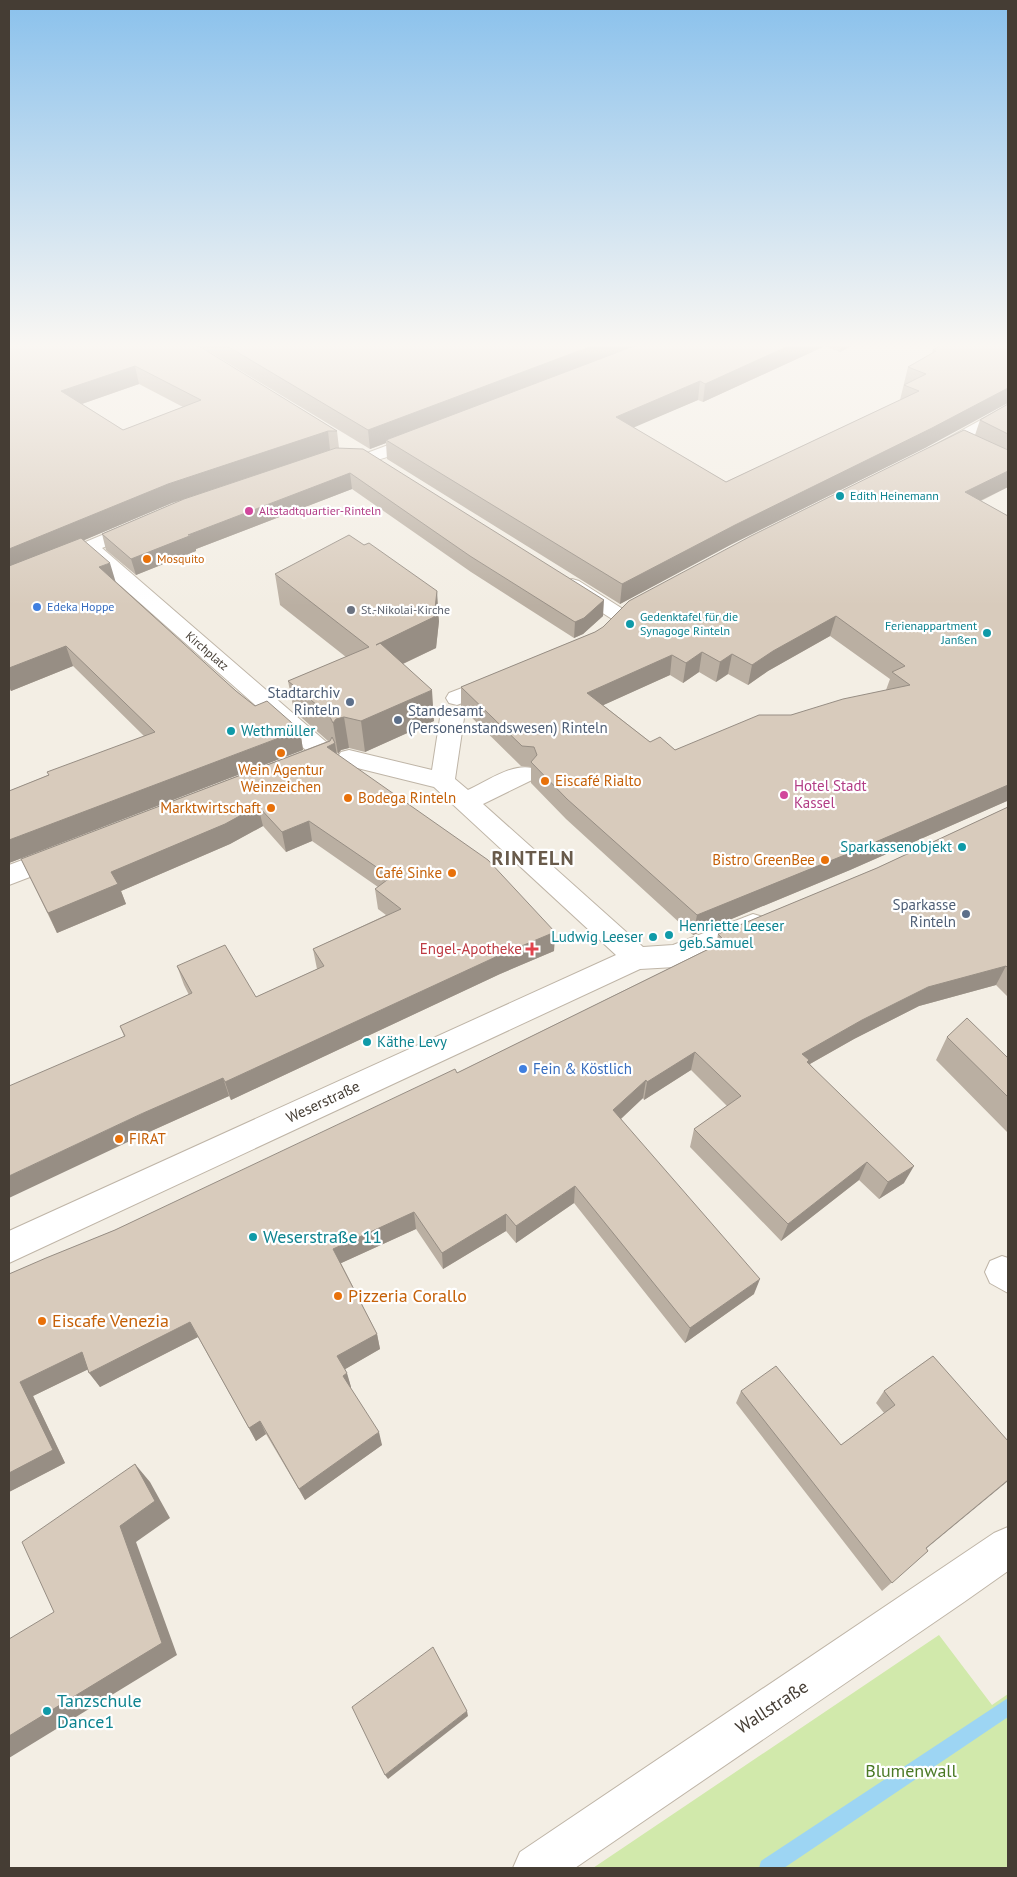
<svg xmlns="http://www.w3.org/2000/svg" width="1017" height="1877" font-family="'PT Sans',sans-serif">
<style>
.green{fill:#d1e9ab}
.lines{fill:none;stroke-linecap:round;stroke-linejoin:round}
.stream{fill:#9dd5f3;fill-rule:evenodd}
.minor-casing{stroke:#bfb5a7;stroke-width:2}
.minor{fill:#fff;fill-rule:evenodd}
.wall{fill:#baafa2;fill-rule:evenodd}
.shaded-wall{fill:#978e84}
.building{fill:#d8cbbc;stroke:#978e84;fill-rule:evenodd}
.culture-dot{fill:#0f9aa8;stroke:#fff;stroke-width:2}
.hotel-dot{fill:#d1479c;stroke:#fff;stroke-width:2}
.food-dot{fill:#e8710a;stroke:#fff;stroke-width:2}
.shop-dot{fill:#3f7fe0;stroke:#fff;stroke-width:2}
.worship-dot{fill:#6b7280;stroke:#fff;stroke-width:2}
.service-dot{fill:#5c6f8a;stroke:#fff;stroke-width:2}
.health-dot{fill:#e0444e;stroke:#fff;stroke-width:2}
.labels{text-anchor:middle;stroke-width:4.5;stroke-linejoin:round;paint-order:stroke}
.far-culture-label{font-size:12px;fill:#0d838f;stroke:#fff;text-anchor:start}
.far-hotel-label{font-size:12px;fill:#b23c85;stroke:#fff;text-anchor:start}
.far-food-label{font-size:12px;fill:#c56008;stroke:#fff;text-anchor:start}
.far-shop-label{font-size:12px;fill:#366cbe;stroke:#fff;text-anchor:start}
.far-worship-label{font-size:12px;fill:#5b616d;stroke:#fff;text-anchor:start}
.far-street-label{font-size:12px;fill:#453d34;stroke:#fff}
.service-label{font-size:15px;fill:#4e5e75;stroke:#fff;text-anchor:end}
.culture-label{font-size:15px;fill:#0d838f;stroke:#fff;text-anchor:start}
.food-label{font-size:15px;fill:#c56008;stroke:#fff;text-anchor:start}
.hotel-label{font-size:15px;fill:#b23c85;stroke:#fff;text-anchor:start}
.health-label{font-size:15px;fill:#be3a42;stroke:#fff;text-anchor:end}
.shop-label{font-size:15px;fill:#366cbe;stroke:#fff;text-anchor:start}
.street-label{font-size:15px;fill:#453d34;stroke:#fff}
.near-culture-label{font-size:18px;fill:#0d838f;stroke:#fff;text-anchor:start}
.near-food-label{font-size:18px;fill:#c56008;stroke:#fff;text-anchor:start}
.near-street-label{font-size:18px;fill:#453d34;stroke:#fff}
.near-park-label{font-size:18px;fill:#4a7925;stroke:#fff}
.district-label{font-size:20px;font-weight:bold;letter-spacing:1px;fill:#695b4b;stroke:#fff}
</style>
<rect width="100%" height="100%" fill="#f3eee4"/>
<path class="green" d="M939,1635L992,1705L1008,1694V1868H593Z"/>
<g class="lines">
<path class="stream" d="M1008,1698V1717L784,1868H759L761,1861Z"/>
<g class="minor-casing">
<path id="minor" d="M1008,405V417L942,456H930L927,452L930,448Z
M423,432L429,433L432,437L429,441C397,453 366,470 331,461L328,457L331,453H367Z
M138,520L145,522L148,526L145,530L102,548L332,747L336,753C328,765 304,772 291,769L287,763L291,757L307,751L86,555L9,587V574Z
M572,579L579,581L626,611L630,615L626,619L619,621L612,619L565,589L562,585L565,581Z
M496,675L504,677L507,682L504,687L457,705L449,703L446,698L449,693Z
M452,711L460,713L464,718L455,779L468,790C486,782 512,763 532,768L535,774L532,780L483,804L643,947L673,945L753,914L763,917L767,924L763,931L675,967L640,969L9,1263V1231L616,955L434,787L341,764L337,758L341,752L349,750L432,770L440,718L444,713Z
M60,846L69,848L73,855L69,862L9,885V865Z
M1002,1256L1008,1258V1293L990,1283L985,1272L990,1261Z
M1008,1527V1571L964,1602L575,1868H513L520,1852L994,1533Z"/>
</g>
<use href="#minor" class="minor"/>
</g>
<path class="wall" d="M9,343H194L337,431L339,448L603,616L583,634L574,638L471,572L352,489L196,549V551L136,575L106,550L102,534L182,500L172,503L84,540L115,582L236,691L255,706L300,730L303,750L9,863V791L144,736L73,666L11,691L9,688ZM139,384L183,407L123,430L82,404Z
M195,343H858L840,352L825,346L703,402L698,400L633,427L726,482L900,400L908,367L932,353L933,350L944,343L927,447L732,544L620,604L387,459L386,443L370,449Z
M1008,404V487L981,501L1008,516V802L1007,801L850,870L693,935L566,819L531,783V767L521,766L461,707V687L595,632L975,435L980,420ZM830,636L890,679L886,690L791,715L675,750L650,742L603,705L670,675L683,683L699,672L716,682L728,674L748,685L768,671Z
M275,574L439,621L436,648L403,664L434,721L365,752L349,748L341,750L338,754L337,752V754L555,932L554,951L500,974L231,1100L229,1096L149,1132L124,1036L120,1026L189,995L184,985L177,966L256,997L317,969L313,949L386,915L378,909L375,889L378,887L312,841L286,852L263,826L230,844L121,891L126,904L57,933L21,859L328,741L294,711L288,681L346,657L280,605Z
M1008,807V997L996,985L919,1006L854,1039L810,1064L904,1183L879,1199L859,1180L781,1241L690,1147L694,1129L727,1106L691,1070L644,1100L643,1098L621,1119L754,1294L685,1343L574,1203L516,1243L506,1231L443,1269L416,1229L341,1263L377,1334L380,1349L345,1369L351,1387H350L382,1445L305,1500L266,1434L256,1441L198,1337L100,1387L88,1369L33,1396L65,1463L9,1492V1274L115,1230L457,1073L716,945L718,934L877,868Z
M947,1037L1008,1058V1133L936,1060Z
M933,1356L926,1548L928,1551L882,1591L736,1403L741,1391L841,1445L884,1413L876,1403L884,1391Z"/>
<path class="shaded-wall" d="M600,343H646L386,440V443L370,449L368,430Z
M795,343H825V346L703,402L705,384Z
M841,343H858L840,352Z
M135,366L139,384L67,409L61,391Z
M700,381L698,400L614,436L616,417Z
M1008,388V403L927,447L732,544L620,604L622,584L735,525Z
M328,431L330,450L172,503L9,572V549L168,484Z
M1008,471V487L959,511L965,492Z
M350,473L352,489L196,549V551L136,575L131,559L188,535Z
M110,563L116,583L99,567Z
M437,591L439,621L436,648L379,675L376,645Z
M604,600L603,616L583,634L574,638L575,622Z
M836,616L830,636L768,671L748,685L752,665L773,651Z
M66,646L73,666L11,691L9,685V668Z
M702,652L699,672L683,683L686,663Z
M732,654L728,674L716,682L720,662Z
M672,655L670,675L586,713L587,693Z
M432,690L434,721L365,752L361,721Z
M344,717L349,748L341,750L338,754L333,723L336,719Z
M300,730L303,750L9,863V840Z
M335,743L338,763L327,747Z
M1008,785V799L1007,801L850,870L693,935L697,915Z
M258,806L263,826L230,844L121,891L126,904L57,933L48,913L111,872Z
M309,821L312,841L286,852L282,832Z
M555,932L554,951L500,974L231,1100L225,1082L500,955Z
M1006,966L996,985L919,1006L854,1039L808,1065L802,1054L862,1020L928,987Z
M695,1052L691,1070L644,1100L647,1082Z
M223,1078L229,1096L149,1132L9,1198V1176L141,1114Z
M646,1080L643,1098L611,1128L613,1110Z
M867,1162L859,1180L781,1241L788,1224Z
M914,1166L904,1183L879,1199L888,1182Z
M575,1186L574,1203L516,1243V1226Z
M414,1212L416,1229L337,1265L333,1249Z
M506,1214V1231L443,1269L442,1253Z
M760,1279L754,1294L685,1343L690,1328Z
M190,1322L198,1337L100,1387L89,1373Z
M377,1334L380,1349L342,1371L337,1356Z
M82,1352L93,1367L33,1396L65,1463L9,1492V1473L20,1382Z
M347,1373L351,1387L347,1390L343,1376Z
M260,1421L266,1434L256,1441L249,1428Z
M379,1432L382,1445L305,1500L299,1489Z
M135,1464L150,1482L170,1518L136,1542L177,1655L9,1758V1736L120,1526Z
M1008,1480V1481L916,1557L926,1548Z
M467,1711L468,1716L388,1779L385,1775Z"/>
<path class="building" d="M9,343H194L337,431H328L168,484L9,549ZM135,366L201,400L123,430L61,391Z
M222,343H600L368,430Z
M642,343H795L705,384L700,381L616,417L726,482L919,391L904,385L926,374L908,367L936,351L933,350L944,343H1008V388L932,428L735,525L622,584L386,440Z
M1008,404V434L980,420Z
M964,430L1008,450V471L965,492L1008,516V785L857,850L697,915L567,799L531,762L537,755L534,747L522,746L461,687L595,632L603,627L629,601L751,536ZM836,616L905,666L892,672L910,685L843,699L791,715H759L675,750L660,737L650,742L587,693L672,655L686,663L702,652L720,662L732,654L752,665L773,651Z
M336,448L363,449L604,600L584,618L575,622L470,556L350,473L188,535H192L131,559L102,534L184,499Z
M349,535L364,545L369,543L437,591L434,617L376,645L380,643L432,690L361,721L344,717L336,719L333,723L329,715L288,681L369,647L275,574Z
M81,538L110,563L99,567L236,691L255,706L267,701L300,730L9,840V791L49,775L47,772L155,732L66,646L9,668V566Z
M332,737L335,743L327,747L488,860L555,932L500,955L225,1082L223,1078L141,1114L9,1176V1086L125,1036L120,1026L192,993L177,966L225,945L256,997L324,966L313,949L401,909L375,889L391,877L309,821L282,832L258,806L225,824L111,872L118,884L48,913L21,859L330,741Z
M1008,807V968L1006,966L928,987L862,1020L802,1054L809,1060L807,1062L914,1166L888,1182L867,1162L788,1224L694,1129L741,1096L695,1052L647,1082L646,1080L613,1110L760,1279L690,1328L575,1186L516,1226L506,1214L442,1253L414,1212L333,1249L377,1334L337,1356L347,1373L343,1376L379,1432L299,1489L260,1421L249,1428L190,1322L89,1373L82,1352L20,1382L53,1450L9,1473V1274L46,1258L115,1230L455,1069L457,1073L725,941L718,934L877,868Z
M967,1018L1008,1058V1097L947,1037Z
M933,1356L1008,1441V1480L926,1548L928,1551L892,1583L741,1391L776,1366L841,1445L895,1405L884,1391Z
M135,1464L155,1501L120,1526L162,1643L9,1736V1639L54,1612L22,1542Z
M433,1647L467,1711L385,1775L352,1707Z"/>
<linearGradient id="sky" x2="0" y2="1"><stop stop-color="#8ac1ec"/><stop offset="0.57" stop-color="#faf7f3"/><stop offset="1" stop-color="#faf7f3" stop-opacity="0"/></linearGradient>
<rect width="1017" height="606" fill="url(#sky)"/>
<g class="culture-dot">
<circle cx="840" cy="496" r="5"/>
<circle cx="630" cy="624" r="5"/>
<circle cx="987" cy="633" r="5"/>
<circle cx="231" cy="731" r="5"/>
<circle cx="962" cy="847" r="5"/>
<circle cx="669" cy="935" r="5"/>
<circle cx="653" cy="937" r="5"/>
<circle cx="367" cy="1042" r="5"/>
<circle cx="253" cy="1237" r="5"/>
<circle cx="47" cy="1711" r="5"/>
</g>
<g class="hotel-dot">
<circle cx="249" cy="511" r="5"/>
<circle cx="784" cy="795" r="5"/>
</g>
<g class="food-dot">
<circle cx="147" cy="559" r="5"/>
<circle cx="281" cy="753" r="5"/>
<circle cx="545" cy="781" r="5"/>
<circle cx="348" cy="798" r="5"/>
<circle cx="271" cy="808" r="5"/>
<circle cx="825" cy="860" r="5"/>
<circle cx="452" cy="873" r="5"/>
<circle cx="119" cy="1139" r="5"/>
<circle cx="338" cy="1296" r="5"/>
<circle cx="42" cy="1321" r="5"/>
</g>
<g class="shop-dot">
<circle cx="37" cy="607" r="5"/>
<circle cx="523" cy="1069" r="5"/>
</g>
<circle class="worship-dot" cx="351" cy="610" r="5"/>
<g class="service-dot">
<circle cx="350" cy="702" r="5"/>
<circle cx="398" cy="720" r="5"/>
<circle cx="966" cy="914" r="5"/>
</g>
<path class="health-dot" d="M529.5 941.5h5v5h5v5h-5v5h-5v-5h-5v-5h5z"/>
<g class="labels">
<g class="far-culture-label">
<text x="850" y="500">Edith Heinemann</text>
<text x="640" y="621">Gedenktafel für die<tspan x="640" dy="14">Synagoge Rinteln</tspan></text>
<text x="977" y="630" text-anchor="end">Ferienappartment<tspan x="977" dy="14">Janßen</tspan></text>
</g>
<g class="far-hotel-label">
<text x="259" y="515">Altstadtquartier-Rinteln</text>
</g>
<g class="far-food-label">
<text x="157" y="563">Mosquito</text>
</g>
<g class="far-shop-label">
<text x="47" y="611">Edeka Hoppe</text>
</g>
<g class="far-worship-label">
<text x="361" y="614">St.-Nikolai-Kirche</text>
</g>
<g class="far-street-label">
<text transform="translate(207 651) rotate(41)" y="4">Kirchplatz</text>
</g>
<g class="service-label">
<text x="340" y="698">Stadtarchiv<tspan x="340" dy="17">Rinteln</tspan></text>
<text x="408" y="716" text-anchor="start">Standesamt<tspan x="408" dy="17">(Personenstandswesen) Rinteln</tspan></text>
<text x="956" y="910">Sparkasse<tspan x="956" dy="17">Rinteln</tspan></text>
</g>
<g class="culture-label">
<text x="241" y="736">Wethmüller</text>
<text x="952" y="852" text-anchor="end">Sparkassenobjekt</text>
<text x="679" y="931">Henriette Leeser<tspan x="679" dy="17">geb.Samuel</tspan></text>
<text x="643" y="942" text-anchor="end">Ludwig Leeser</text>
<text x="377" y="1047">Käthe Levy</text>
</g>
<g class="food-label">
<text x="281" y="775" text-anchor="middle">Wein Agentur<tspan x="281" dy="17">Weinzeichen</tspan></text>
<text x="555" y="786">Eiscafé Rialto</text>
<text x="358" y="803">Bodega Rinteln</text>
<text x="261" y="813" text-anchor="end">Marktwirtschaft</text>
<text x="815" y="865" text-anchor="end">Bistro GreenBee</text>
<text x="442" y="878" text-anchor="end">Café Sinke</text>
<text x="129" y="1144">FIRAT</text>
</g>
<g class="hotel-label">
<text x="794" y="791">Hotel Stadt<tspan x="794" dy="17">Kassel</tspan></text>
</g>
<g class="health-label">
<text x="522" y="954">Engel-Apotheke</text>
</g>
<g class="shop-label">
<text x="533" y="1074">Fein &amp; Köstlich</text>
</g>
<g class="street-label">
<text transform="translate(323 1102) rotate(-25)" y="5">Weserstraße</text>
</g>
<g class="near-culture-label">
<text x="263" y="1243">Weserstraße 11</text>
<text x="57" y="1707">Tanzschule<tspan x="57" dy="21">Dance1</tspan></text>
</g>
<g class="near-food-label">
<text x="348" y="1302">Pizzeria Corallo</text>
<text x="52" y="1327">Eiscafe Venezia</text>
</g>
<g class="near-street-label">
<text transform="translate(772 1707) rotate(-33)" y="6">Wallstraße</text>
</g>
<g class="near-park-label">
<text x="911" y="1777">Blumenwall</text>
</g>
<g class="district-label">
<text x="533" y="865">RINTELN</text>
</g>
</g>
<rect width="1017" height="1877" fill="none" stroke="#453d34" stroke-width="20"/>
</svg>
